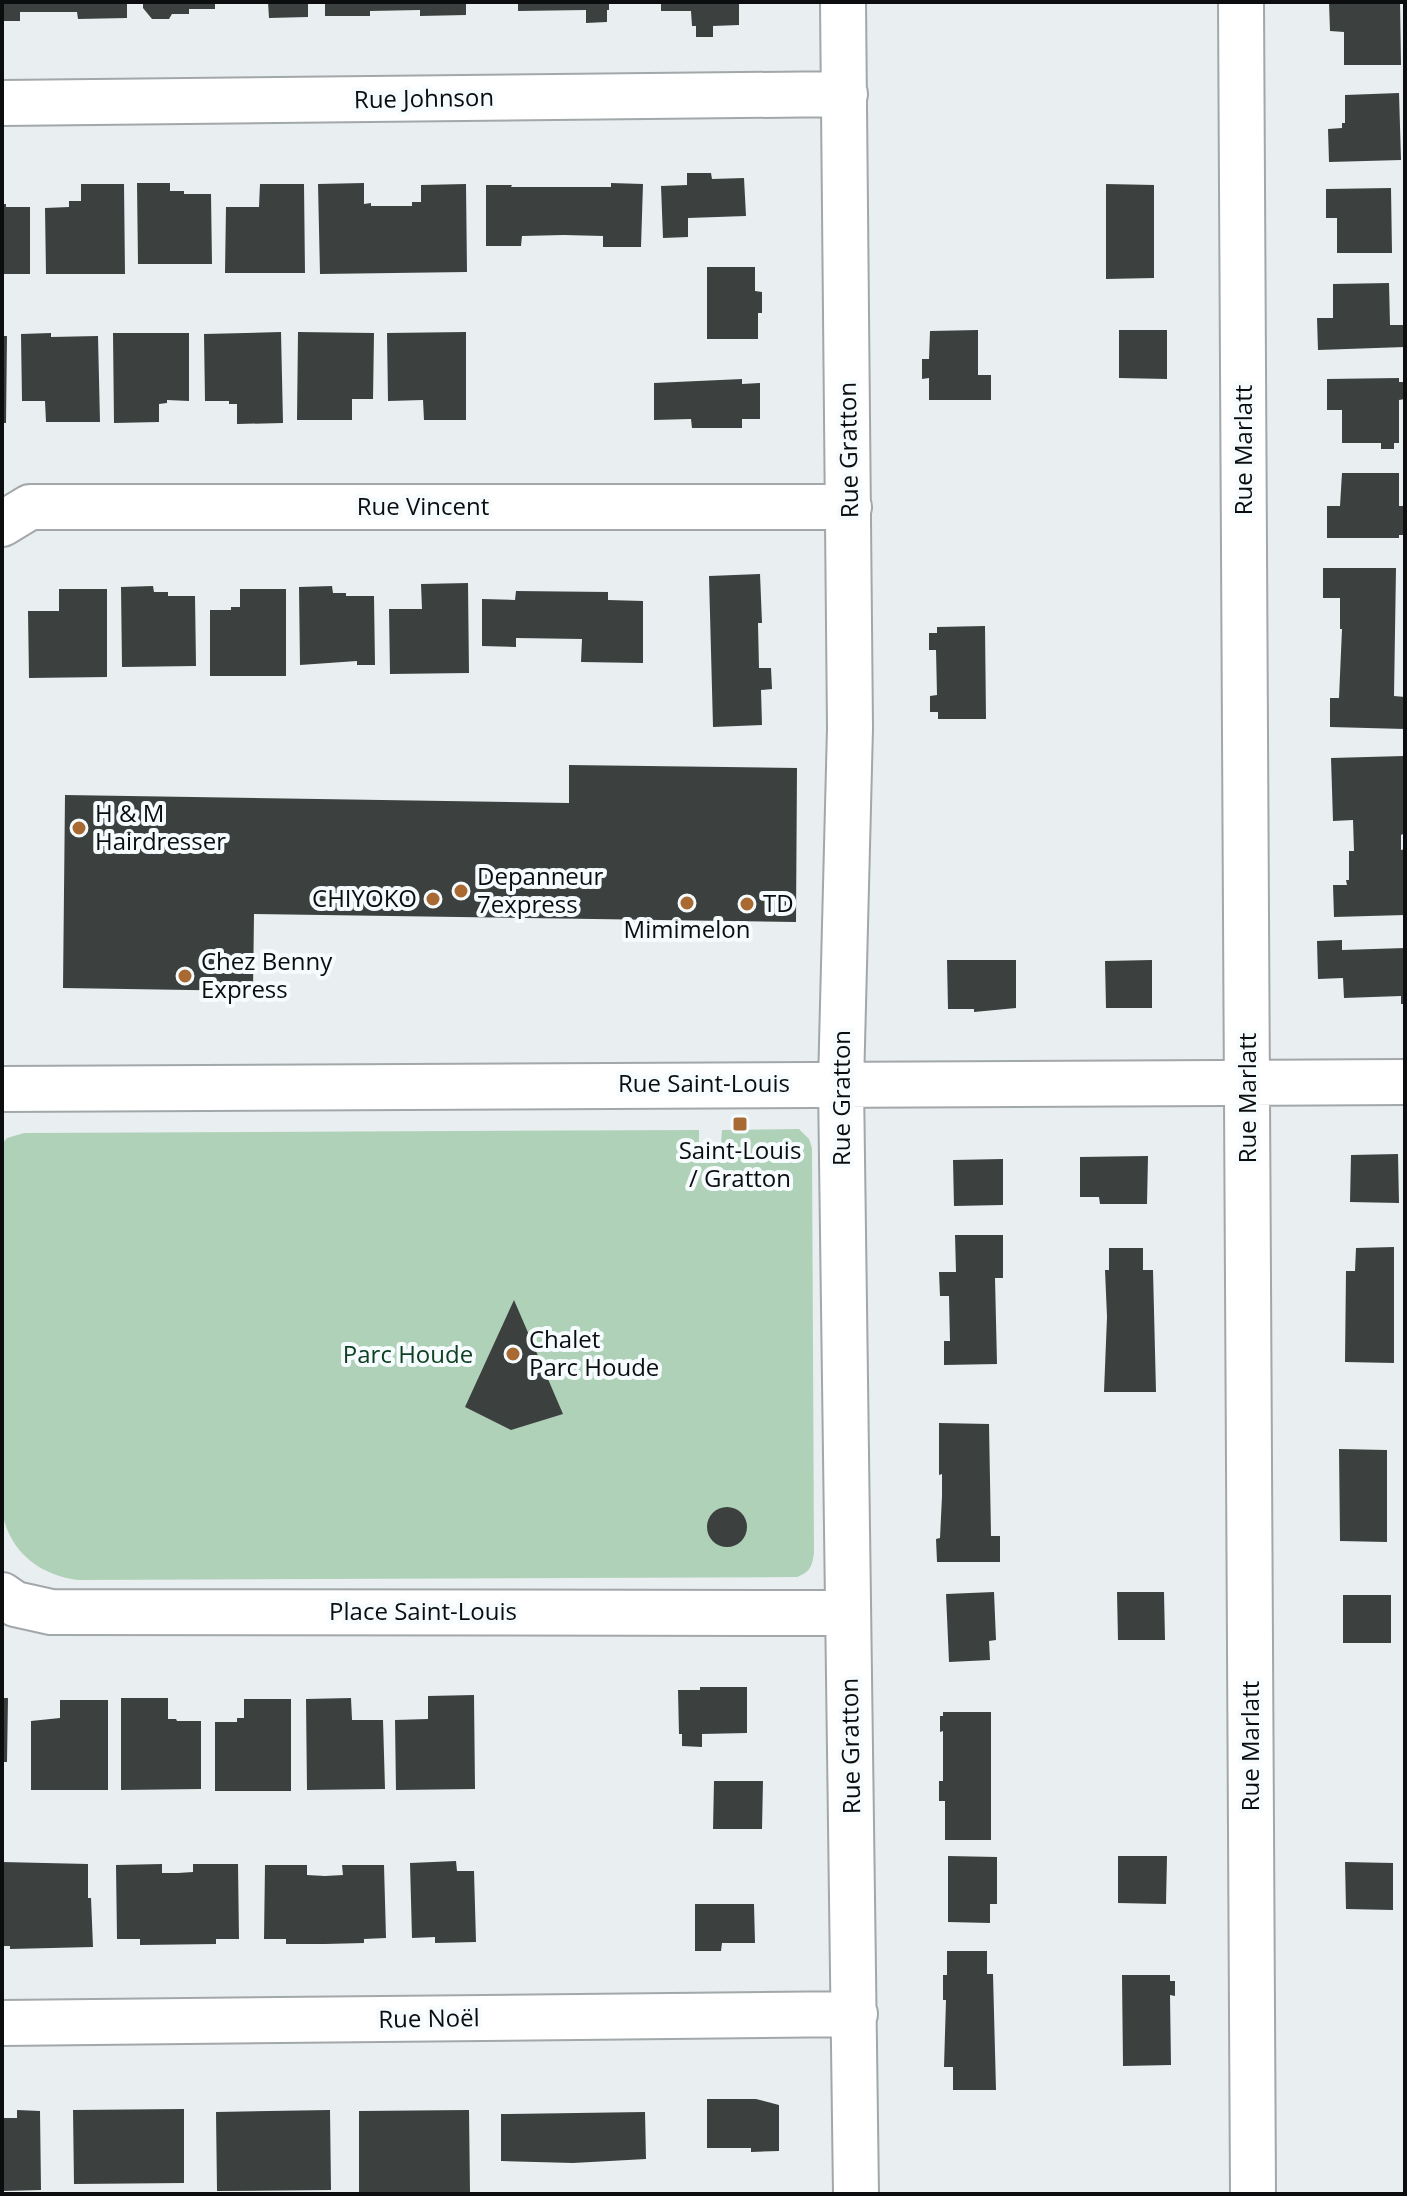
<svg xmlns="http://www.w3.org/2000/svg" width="1407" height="2196" font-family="'Open Sans',sans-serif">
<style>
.green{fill:#afd1b8}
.building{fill:#3c4140}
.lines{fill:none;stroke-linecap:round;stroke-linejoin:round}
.minor-casing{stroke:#a2a7a9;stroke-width:48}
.minor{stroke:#fff;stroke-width:44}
.poi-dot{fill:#a96932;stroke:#f6fcfd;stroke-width:3}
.labels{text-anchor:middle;stroke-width:8;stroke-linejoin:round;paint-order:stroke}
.street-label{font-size:24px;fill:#0b0d0e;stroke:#f6fcfd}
.poi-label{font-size:24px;fill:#0b0d0e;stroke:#f6fcfd;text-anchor:start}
.park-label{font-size:24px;fill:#0e4123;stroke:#f6fcfd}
</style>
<rect width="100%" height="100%" fill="#e9eef0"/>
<path class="green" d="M799,1129L809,1139L812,1148L814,1553C812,1567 810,1572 797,1577L78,1580C39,1575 8,1551 2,1510V1144L7,1138L24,1133L699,1130V1144H721L722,1130Z"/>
<path class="building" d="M2,2H127V18L78,19L77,12H20V21H2Z
M143,2H215V9H189V14H172L169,19H152L143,8Z
M268,2H308V17L269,18Z
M325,2H466V15L420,16V10L370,11V16H325Z
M518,2H609V10H607V22L586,23V10L518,11Z
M661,2H739V25L713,26V37H696V26H692L691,11H661Z
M1329,2H1400L1401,65H1344V32L1330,31Z
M1399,93L1401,160L1329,162L1328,129L1342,128V123H1345V95Z
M687,173H711L712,179L744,178L746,216L688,218V237L663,238L661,186L687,185Z
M137,183H170V191H184V194H211L212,264H138Z
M364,183V204L371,203V206H412V202H421V185L466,184L467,272L320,274L318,184Z
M611,183L643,184L641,247H603V236L564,235L522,236L521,246H486V185H512L511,187H611Z
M81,184H124L125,274H46L45,208L69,207V201H81Z
M260,184H304L305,273H225L226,207H259Z
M1106,184L1154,185V278L1106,279Z
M1391,188L1392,253H1337V218H1326V189Z
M2,204H6V207H30V274H2Z
M707,267H755V291L762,292V313H758V339H707Z
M1389,283L1390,325H1405V347L1318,350L1317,318H1333V284Z
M978,330V375H991V400H929V378L922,379V359H929L930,331Z
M1119,330H1167V379L1119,378Z
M281,332L283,423L237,424V404H229V401H205L204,334Z
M298,332L374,333L373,399H352V420H297Z
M466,332V420H424L423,400L388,401L387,333Z
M51,333V337L98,336L100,422H46L45,401H22L21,334Z
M113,333H189V401L167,400V403L159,404V422L114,423Z
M2,336H7L6,423H2Z
M1399,378V382H1405V399L1399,400V443H1394V449H1381V443H1342V410H1327V379Z
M742,379V384L760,383V419H742V428H692L691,419L654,420V383Z
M1342,473H1399V506H1405V535H1399V538H1327V506H1340Z
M1323,568H1396L1394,696L1405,697V729L1330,727V698H1339L1342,629H1340V598H1323Z
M760,574L762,623H758L759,668H771L772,689L761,690L762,725L713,727L709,576Z
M468,583L469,673L390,674L389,609H422L421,584Z
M153,586L154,592H168V596H195L196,666L122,667L121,587Z
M332,586L333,593H346V596H374L375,665H357V661L300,665L299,587Z
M59,589H107V677L29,678L28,611H59Z
M240,589H286V676H210V610H231V607H240Z
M516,591L608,592V600L643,601V663L581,662L582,639L516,638V647L482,646V599L515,600Z
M985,626L986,719H938V712H930V696L937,695L936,650H929V633H937V627Z
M1404,756L1405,833L1401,835V850L1405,849V915L1334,917L1333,885H1347L1346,880H1349V851H1354L1353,820L1333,821L1331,758Z
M569,765L797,768L796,922L254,914L253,991L63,988L65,795L569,803Z
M1342,940V950L1405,948V1004H1401V996L1344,998L1343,978L1318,979L1317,941Z
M947,960H1016V1008L974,1012V1009H948Z
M1152,960V1008H1106L1105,961Z
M1398,1154L1399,1203L1350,1202L1351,1155Z
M1148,1156L1147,1204H1100L1099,1197H1080V1157Z
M1003,1159V1205L954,1206L953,1160Z
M955,1235H1003V1278H995L997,1364L944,1365V1341H950L949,1296H940L939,1272H956Z
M1394,1247V1363L1345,1362L1346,1271H1355L1356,1248Z
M1109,1248H1143V1270H1153L1156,1392H1104L1107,1317L1105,1270H1109Z
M514,1300L563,1414L511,1430L465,1407Z
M939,1423L989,1424L991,1536H1000V1562H937L936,1539L940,1538L942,1496V1474L939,1475Z
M1339,1449L1387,1450V1542L1340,1541Z
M707 1527a20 20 0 1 1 40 0a20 20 0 1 1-40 0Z
M994,1592L996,1640L989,1641L990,1660L949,1662L946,1594Z
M1117,1592H1164L1165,1640H1118Z
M1343,1595H1391V1643H1343Z
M700,1687H747V1733L702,1734V1747L682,1746V1734H679L678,1690H700Z
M474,1695L475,1789L396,1790L395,1720L428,1719V1696Z
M2,1698H8L7,1762H2Z
M121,1698H168V1719H176L177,1721H201V1789L121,1790Z
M351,1698L352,1720H383L385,1789L307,1790L306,1699Z
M244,1699H291V1791H215V1722H237V1718H244Z
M60,1700H108V1790H31V1721L60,1718Z
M943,1712H991V1840H945V1801H939V1781H943V1731L940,1732V1716H943Z
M714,1781H763L762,1829H713Z
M948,1856L997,1857V1904H990V1923L948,1922Z
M1118,1856H1167L1166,1904L1118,1903Z
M456,1861L457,1871H474L476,1942L435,1943V1937L412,1938L410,1863Z
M2,1862L88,1864V1898H91L93,1947L10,1949V1946H2Z
M1345,1862L1393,1863V1910L1346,1909Z
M162,1864V1873H178L193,1872V1864H238L239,1939H216V1944L140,1945V1939H117L116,1865Z
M265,1865H307V1875L325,1876L343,1875L342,1865H384L386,1938L364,1939V1943L325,1944H286V1939H264Z
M695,1904H754L755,1943H722L721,1951H695Z
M947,1951H987V1974H993L996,2090H953V2067H944L946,2000H943V1975H947Z
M1122,1975H1170V1981H1175V1996L1170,1995L1171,2065L1123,2066Z
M707,2099H756L779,2105V2151L751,2152V2148H707Z
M184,2109V2183L74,2184L73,2110Z
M17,2110L40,2111L41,2190L2,2191V2118H17Z
M330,2110L331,2190L217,2191L216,2112Z
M469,2110L470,2192L359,2193V2111Z
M645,2112L646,2159L573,2163L501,2161V2114Z"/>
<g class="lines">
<g class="minor-casing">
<path id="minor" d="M843,2L850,728L841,1084L856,2194
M1241,2L1253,2194
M2,103L845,94
M2,524L30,507H849
M2,1089L1405,1082
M2,1595L15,1604L51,1612L848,1613
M2,2023L855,2014"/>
</g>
<use href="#minor" class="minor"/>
</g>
<g class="poi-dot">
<circle cx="79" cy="828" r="8"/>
<circle cx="461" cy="891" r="8"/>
<circle cx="433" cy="899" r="8"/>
<circle cx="687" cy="903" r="8"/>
<circle cx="747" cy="904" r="8"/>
<circle cx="185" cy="976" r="8"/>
<rect x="732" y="1116" width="16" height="16" rx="4"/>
<circle cx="513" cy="1354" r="8"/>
</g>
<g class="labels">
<g class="street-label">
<text transform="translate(424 99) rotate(-1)" y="8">Rue Johnson</text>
<text transform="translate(849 450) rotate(-91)" y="8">Rue Gratton</text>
<text transform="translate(1244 450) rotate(-90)" y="8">Rue Marlatt</text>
<text x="423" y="515">Rue Vincent</text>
<text x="704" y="1092">Rue Saint-Louis</text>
<text transform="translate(842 1098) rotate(-90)" y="8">Rue Gratton</text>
<text transform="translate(1248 1098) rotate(-90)" y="8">Rue Marlatt</text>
<text x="423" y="1620">Place Saint-Louis</text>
<text transform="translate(851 1746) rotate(-91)" y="8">Rue Gratton</text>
<text transform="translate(1251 1746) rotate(-90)" y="8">Rue Marlatt</text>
<text transform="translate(429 2019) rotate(-1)" y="8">Rue Noël</text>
</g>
<g class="poi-label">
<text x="95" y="822">H &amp; M<tspan x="95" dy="28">Hairdresser</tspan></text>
<text x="477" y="885">Depanneur<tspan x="477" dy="28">7express</tspan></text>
<text x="417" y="907" text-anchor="end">CHIYOKO</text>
<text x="763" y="912">TD</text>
<text x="687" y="938" text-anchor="middle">Mimimelon</text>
<text x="201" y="970">Chez Benny<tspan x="201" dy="28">Express</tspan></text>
<text x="740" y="1159" text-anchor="middle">Saint-Louis<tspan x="740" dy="28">/ Gratton</tspan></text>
<text x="529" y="1348">Chalet<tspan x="529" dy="28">Parc Houde</tspan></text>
</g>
<g class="park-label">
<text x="408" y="1363">Parc Houde</text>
</g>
</g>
<rect width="1407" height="2196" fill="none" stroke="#0b0d0e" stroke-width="8"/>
</svg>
